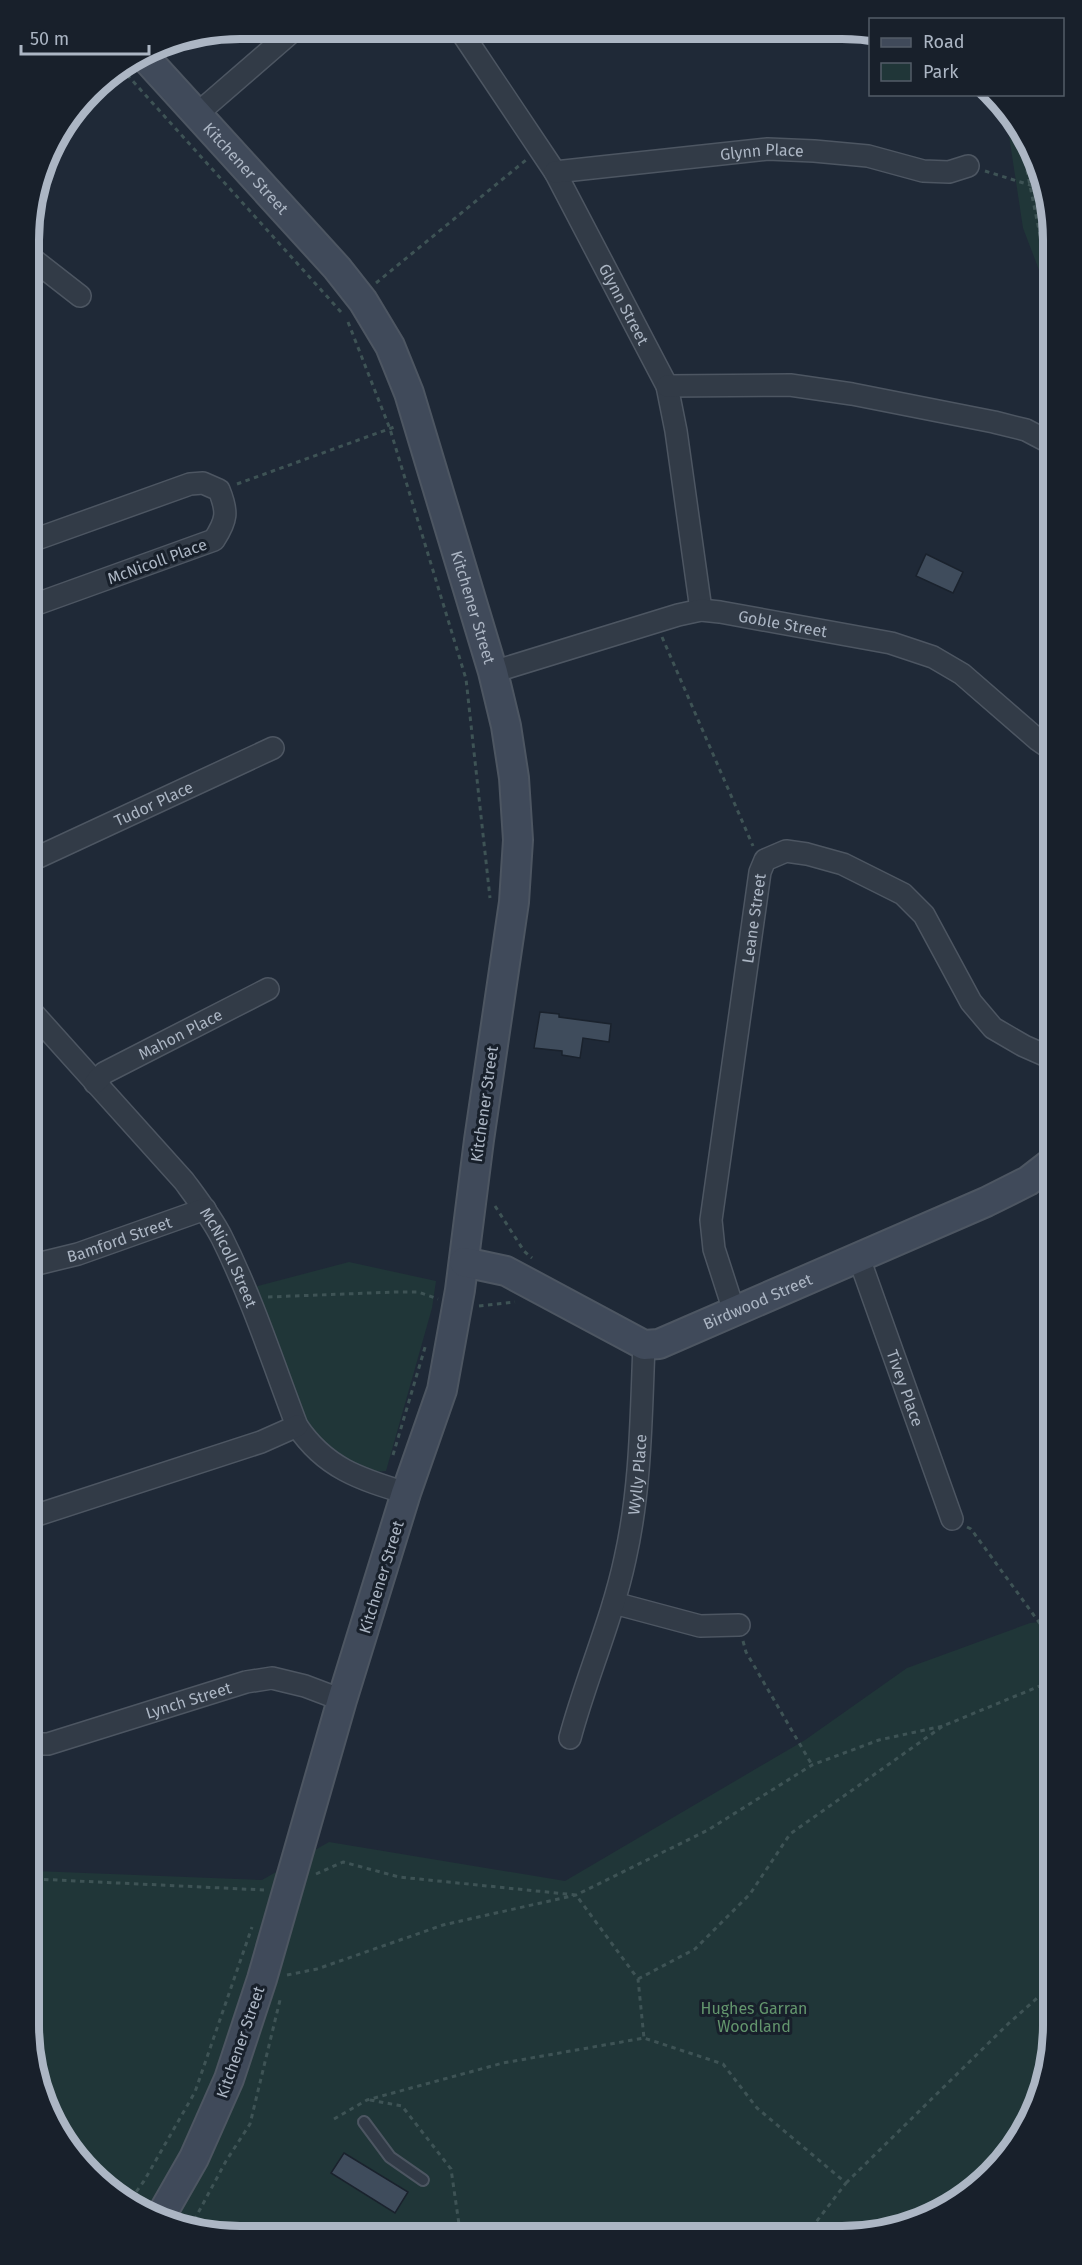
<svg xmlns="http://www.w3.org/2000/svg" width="1082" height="2265" font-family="'Fira Sans',sans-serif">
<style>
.green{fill:#203638}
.building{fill:#3f4c5c;stroke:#1a222d;stroke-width:1.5}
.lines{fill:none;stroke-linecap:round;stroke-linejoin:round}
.lane-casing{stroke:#4d5662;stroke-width:14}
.street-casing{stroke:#4d5662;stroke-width:24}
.secondary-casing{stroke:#4d5662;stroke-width:32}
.path{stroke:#3e5355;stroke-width:3;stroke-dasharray:4.5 4.5;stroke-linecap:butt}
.lane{stroke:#323b47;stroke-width:10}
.street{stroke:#323b47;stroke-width:21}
.secondary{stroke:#404a5a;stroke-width:28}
.labels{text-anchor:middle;stroke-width:6;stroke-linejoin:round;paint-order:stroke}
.street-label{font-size:16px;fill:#acb6c4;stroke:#18202b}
.park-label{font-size:16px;fill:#63956d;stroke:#18202b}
.rim{fill:none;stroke:#acb6c4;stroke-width:8}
</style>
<rect width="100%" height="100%" fill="#1f2937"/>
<path class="green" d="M1002,106L1025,134L1046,185L1047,291L1023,228L1006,116Z
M349,1262L436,1281L432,1308L386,1471C367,1474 339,1459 325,1445C316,1437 310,1424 303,1413L254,1287Z
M1051,1621L1053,2039L1038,2106L1010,2154L960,2201L897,2229L199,2233L100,2184L57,2131L36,2080L35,1871L262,1880L329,1842L565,1881L805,1740L907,1668L1030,1623Z"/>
<path class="building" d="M926,554L963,572L953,593L916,576Z
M540,1012L559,1014V1017L611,1024L609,1042L583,1038L580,1058L562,1055V1051L534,1048Z
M344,2153L408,2192L395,2213L331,2173Z"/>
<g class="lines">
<g class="lane-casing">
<path id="lane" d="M364,2122L390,2157L423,2180"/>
</g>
<g class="street-casing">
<g id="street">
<path id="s1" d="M460,30L555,172L667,386L676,431L701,610"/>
<path d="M197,114L295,29"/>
<path id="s2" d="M555,172L768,149L814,151L868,156L923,171L949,172L968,166"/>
<path d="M30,257L80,296"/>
<path d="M667,386L790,385L852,394L994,422L1026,430L1047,441"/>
<path d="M31,541L190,484L203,483L219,490C228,512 227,520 214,540L31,606"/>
<path id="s3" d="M493,672L678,615L701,610L720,612L891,643L933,657L962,674L1038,740L1048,747"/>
<path id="s4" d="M32,860L273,748"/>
<path id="s5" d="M33,1013L184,1181C198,1200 212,1218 222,1238C252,1298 273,1363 297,1426C325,1468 360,1479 406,1493"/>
<path id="s6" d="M95,1083L104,1073L268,989"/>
<path id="s7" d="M859,1258L952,1519"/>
<path id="s8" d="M33,1265L78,1254L205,1209"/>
<path id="s9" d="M734,1311L714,1249L711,1220L760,872L765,860L786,851L807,854L843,864L903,894L924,915L971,1002L993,1028L1024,1046L1049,1057"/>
<path d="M34,1516L261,1442L297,1426"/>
<path d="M614,1603L700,1626L739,1625"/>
<path id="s10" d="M570,1738C586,1678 612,1620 625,1559C641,1488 641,1417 644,1345"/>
<path id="s11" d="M35,1744H48L246,1682L272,1678L305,1686L342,1700"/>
</g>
</g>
<g class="secondary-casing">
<g id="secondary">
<path id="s12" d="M143,55L337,268L363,301L390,346L409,393L493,672L506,726L514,778L518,840L514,902L479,1140L460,1290L442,1390L406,1493L342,1700L262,1979L229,2079L194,2158L162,2214"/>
<path id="s13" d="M464,1262L506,1271L644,1345L659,1344L986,1202L1028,1181L1050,1164"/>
</g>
</g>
<path class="path" d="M121,68L341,312
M1018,126L1047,270
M985,171L1046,190
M376,283L526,160
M348,322L390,429L466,679L490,898
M237,484L397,426
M662,637L753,846
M495,1206L524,1251L532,1258
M268,1297L395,1292H418L438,1299
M479,1306L515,1302
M393,1455L426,1344
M967,1527L971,1529L1041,1625L1052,1646
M743,1641L746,1652L812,1765
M316,1874L343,1862L399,1877L576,1895L638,1979L644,2038
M35,1879L264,1890
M287,1975L317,1969L443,1925L576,1895L708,1830L812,1765L879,1740L943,1726
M638,1979L695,1949L750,1894L790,1834L943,1726L1052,1681
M370,2100L402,2106L451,2169L460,2231
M334,2119L367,2100L503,2063L644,2038L723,2064L757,2108L846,2183L810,2230
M846,2183L1009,2023L1053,1984
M131,2199L144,2181L195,2092L252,1927
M190,2228L226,2161L250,2124L280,2000"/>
<use href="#lane" class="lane"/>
<use href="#street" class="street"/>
<use href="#secondary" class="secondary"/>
</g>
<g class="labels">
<g class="street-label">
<text dy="6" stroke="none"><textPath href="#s2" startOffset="208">Glynn Place</textPath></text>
<text dy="6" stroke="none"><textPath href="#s12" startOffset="153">Kitchener Street</textPath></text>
<text dy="6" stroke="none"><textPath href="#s1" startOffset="320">Glynn Street</textPath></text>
<text transform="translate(157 561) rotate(-20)" y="6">McNicoll Place</text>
<text dy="6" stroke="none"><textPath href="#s12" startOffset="657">Kitchener Street</textPath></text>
<text dy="6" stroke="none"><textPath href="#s3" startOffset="300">Goble Street</textPath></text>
<text dy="6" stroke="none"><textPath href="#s4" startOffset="134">Tudor Place</textPath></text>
<text dy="6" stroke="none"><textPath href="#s9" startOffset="399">Leane Street</textPath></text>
<text dy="6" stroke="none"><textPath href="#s6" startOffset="99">Mahon Place</textPath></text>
<text transform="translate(484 1104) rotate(-82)" y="6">Kitchener Street</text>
<text dy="6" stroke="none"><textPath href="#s8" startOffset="90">Bamford Street</textPath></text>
<text dy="6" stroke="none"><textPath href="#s5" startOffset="315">McNicoll Street</textPath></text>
<text dy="6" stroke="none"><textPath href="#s13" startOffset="322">Birdwood Street</textPath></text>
<text dy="6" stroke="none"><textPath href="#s7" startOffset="138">Tivey Place</textPath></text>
<text dy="6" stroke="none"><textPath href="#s10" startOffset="273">Wylly Place</textPath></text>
<text transform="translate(381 1577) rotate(-73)" y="6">Kitchener Street</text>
<text dy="6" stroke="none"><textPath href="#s11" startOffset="160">Lynch Street</textPath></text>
<text transform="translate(240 2042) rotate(-71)" y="6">Kitchener Street</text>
</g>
<g class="park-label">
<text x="754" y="2014">Hughes Garran<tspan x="754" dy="18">Woodland</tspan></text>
</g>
</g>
<path d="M0 0H1082V2265H0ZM240 39H842A201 201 0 0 1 1043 240V2025A201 201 0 0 1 842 2226H240A201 201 0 0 1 39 2025V240A201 201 0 0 1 240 39Z" fill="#18202b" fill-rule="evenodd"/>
<path class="rim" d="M240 39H842A201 201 0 0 1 1043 240V2025A201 201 0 0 1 842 2226H240A201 201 0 0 1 39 2025V240A201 201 0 0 1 240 39Z"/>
<rect x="869" y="18" width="195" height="78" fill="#18202b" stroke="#535c68" stroke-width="1.5"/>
<rect x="881" y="38" width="30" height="9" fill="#404a5a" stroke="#535c68" stroke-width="1.5"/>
<text x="923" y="48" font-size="18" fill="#acb6c4">Road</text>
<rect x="881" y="63" width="30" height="18" fill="#203638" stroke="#535c68" stroke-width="1.5"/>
<text x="923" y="78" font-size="18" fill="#acb6c4">Park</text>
<path d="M21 45v9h128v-9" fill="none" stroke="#acb6c4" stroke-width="3"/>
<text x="30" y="45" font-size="18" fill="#acb6c4" stroke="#18202b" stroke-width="4.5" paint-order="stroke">50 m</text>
</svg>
